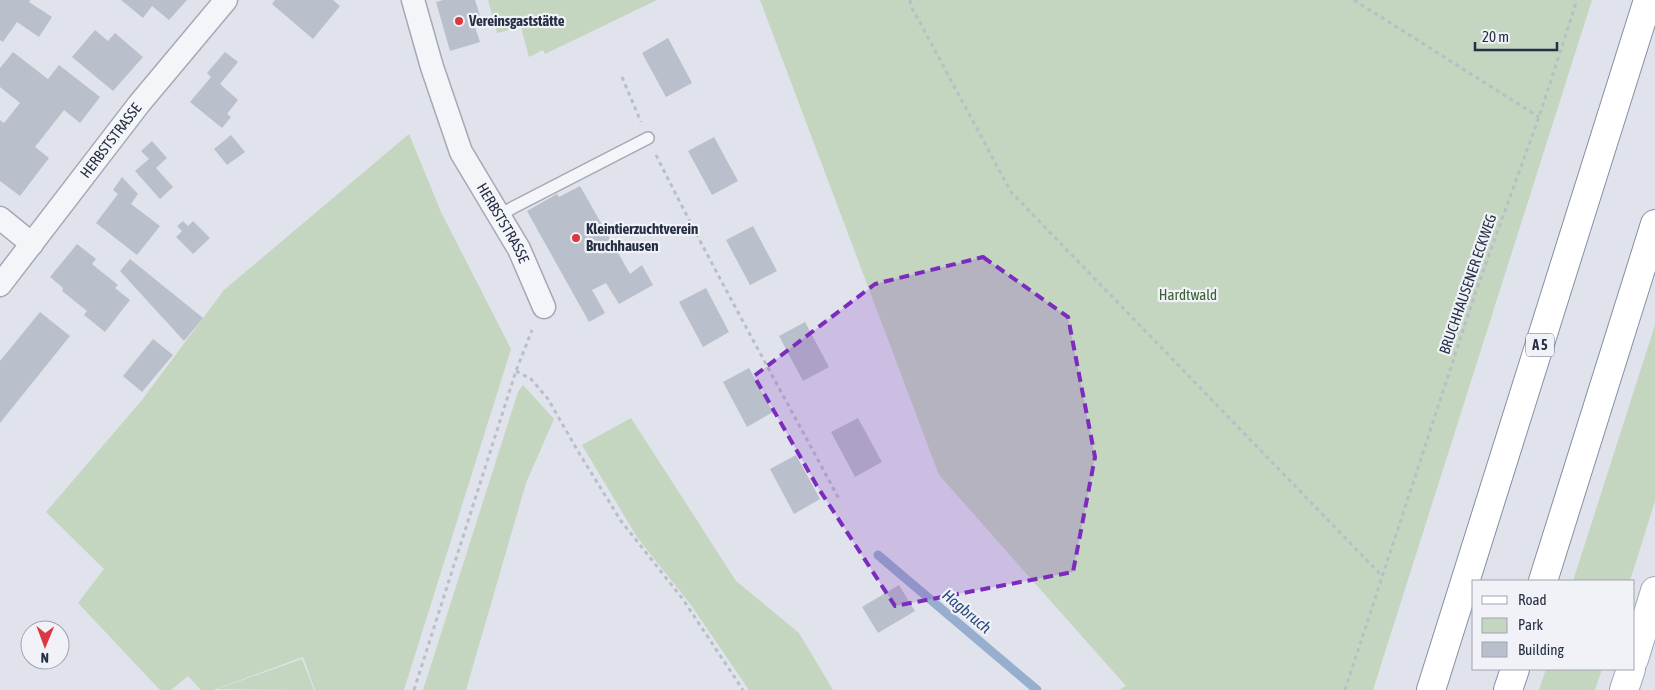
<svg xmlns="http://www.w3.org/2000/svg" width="1655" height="690" font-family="'Asap Condensed',sans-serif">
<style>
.green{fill:#c4d5c0}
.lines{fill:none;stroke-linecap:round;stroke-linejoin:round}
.stream{stroke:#97aecf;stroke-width:9}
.building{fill:#b9bfcb}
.service-casing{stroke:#a4a9b6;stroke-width:14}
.minor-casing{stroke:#a4a9b6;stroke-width:25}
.primary-casing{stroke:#9ea6b8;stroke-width:30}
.motorway-casing{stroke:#858fa3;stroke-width:30}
.path{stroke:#babec6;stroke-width:3;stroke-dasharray:4 4;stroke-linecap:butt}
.service{stroke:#f3f5f8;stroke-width:11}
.minor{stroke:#f3f5f8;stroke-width:22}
.primary{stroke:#fff;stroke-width:28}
.motorway{stroke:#fff;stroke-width:28}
.marked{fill:#7b2cbf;fill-opacity:0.2;stroke:#7b2cbf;stroke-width:4;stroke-dasharray:10 6;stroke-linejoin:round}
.poi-dot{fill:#dd3744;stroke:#f0f2f8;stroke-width:2}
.labels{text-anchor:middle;stroke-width:4.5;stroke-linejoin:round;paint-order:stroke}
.shield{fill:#f0f2f8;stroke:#636a7a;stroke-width:1}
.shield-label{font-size:14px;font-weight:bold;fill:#262f44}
.poi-label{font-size:15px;font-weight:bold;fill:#262f44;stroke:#f0f2f8;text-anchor:start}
.street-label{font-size:15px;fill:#262f44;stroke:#f0f2f8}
.park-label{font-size:15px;fill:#386132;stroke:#f0f2f8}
.water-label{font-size:16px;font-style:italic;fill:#2c4a7d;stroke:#f0f2f8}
</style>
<rect width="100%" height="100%" fill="#e0e3eb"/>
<path class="green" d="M488,0H657L545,54L543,50L529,57L521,27L497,33Z
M760,0H1592L1373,690H1119L1126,686L939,475Z
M409,134L441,212L511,349L404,690H315L303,657L213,690H201L188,676L171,690H160L78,603L104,569L46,512L142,400L224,290Z
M1655,325V501L1630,581H1573Z
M523,385L554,419L526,483L466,690H423L518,392Z
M631,418L736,581L799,633L833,690H749L691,605L637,537L582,445Z
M302,659L314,690L217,689Z
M1546,669H1602L1595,690H1539Z"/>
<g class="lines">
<path class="stream" d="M878,555L1037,690"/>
</g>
<path class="building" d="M0,0H30L29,2L52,17L39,37L17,22L3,42L0,40Z
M121,0H187L169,20L152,6L143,18Z
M275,0H333L340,6L313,39L272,4Z
M443,0H475L483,25L475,27L480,42L450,51L436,2Z
M95,30L108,41L115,33L143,57L113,91L72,57Z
M668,38L692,83L666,97L642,53Z
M13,52L48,79L59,65L100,97L80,123L64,110L35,147L49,158L20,196L0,181V120L4,123L20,103L0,87V68Z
M225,52L238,62L220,84L238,100L227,114L231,117L222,128L190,102L211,77L207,73Z
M231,135L245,152L227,165L214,149Z
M714,137L738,181L712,195L688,151Z
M152,141L167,158L156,168L173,187L160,199L135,171L149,159L141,151Z
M122,177L138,194L131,204L160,226L137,255L96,223L118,194L113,190Z
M580,186L630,274L642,265L653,285L619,304L606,283L592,290L605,313L589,322L527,211L557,194L559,197Z
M183,221L188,226L193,221L210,238L193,254L176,237L182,231L177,226Z
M753,226L777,271L750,285L726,240Z
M77,244L96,259L92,264L118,285L115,288L130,300L105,332L84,315L87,311L62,291L63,288L50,277Z
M130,259L203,318L184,341L120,271Z
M706,288L729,332L703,347L679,302Z
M40,312L70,336L0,423V361Z
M805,322L829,367L803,381L779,336Z
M153,339L173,355L142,392L123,376Z
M749,368L773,412L747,427L723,382Z
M858,418L882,462L855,477L831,432Z
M796,455L820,499L794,514L770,469Z
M899,585L915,611L878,633L862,607Z"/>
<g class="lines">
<g class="service-casing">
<path id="service" d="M499,216L512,208L648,138"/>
</g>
<g class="minor-casing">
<g id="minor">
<path id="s1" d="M413,0L432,67L461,152L519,249L544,307"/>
<path d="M0,218L32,244"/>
<path id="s2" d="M0,285L139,104L226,0"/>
</g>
</g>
<g class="primary-casing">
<path id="primary" d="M1634,659L1655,591
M1624,690L1631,669"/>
</g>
<g class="motorway-casing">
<path id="motorway" d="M1543,581L1655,224
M1431,690L1648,0
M1508,690L1515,669"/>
</g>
<path class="path" d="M910,0L911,6L1011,192L1382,576
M1354,0L1539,117
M622,77L641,122
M656,155C714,271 778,385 839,499
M516,371L531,379L548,399L579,453L621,521L682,598L743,690
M414,690L516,371L532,330
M1345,690L1476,291L1539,117L1577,0"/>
<use href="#service" class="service"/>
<use href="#minor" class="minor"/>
<use href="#primary" class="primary"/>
<use href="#motorway" class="motorway"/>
</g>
<path class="marked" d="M983,257L1068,317L1095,457L1073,572L895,606L817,486L754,376L875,284Z"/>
<g class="poi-dot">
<circle cx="459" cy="21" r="5"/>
<circle cx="576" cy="238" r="5"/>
</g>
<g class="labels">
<rect class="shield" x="1526" y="333.5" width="28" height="23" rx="4"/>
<g class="shield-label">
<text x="1540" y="350">A 5</text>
</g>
<g class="poi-label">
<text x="469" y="26">Vereinsgaststätte</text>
<text x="586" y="234">Kleintierzuchtverein<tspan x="586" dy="17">Bruchhausen</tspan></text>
</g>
<g class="street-label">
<text dy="5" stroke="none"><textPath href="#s2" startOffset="182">HERBSTSTRASSE</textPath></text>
<text dy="5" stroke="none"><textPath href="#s1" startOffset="242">HERBSTSTRASSE</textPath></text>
<text transform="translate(1468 284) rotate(-71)" y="5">BRUCHHAUSENER ECKWEG</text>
</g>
<g class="park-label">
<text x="1188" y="300">Hardtwald</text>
</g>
<g class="water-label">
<text transform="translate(967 611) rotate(40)" y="6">Hagbruch</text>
</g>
</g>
<rect x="1472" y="580" width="162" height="90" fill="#f0f2f8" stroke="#9fa4b0"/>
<rect x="1482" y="596" width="25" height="8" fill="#ffffff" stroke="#9fa4b0"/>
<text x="1518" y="605" font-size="15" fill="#262f44">Road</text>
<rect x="1482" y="618" width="25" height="15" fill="#c4d5c0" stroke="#9fa4b0"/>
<text x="1518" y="630" font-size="15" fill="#262f44">Park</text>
<rect x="1482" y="642" width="25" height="15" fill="#b9bfcb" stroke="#9fa4b0"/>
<text x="1518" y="655" font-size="15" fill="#262f44">Building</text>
<g transform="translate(45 645) rotate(181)"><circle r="24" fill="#f0f2f8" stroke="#9fa4b0"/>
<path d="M0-4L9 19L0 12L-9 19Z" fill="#dd3744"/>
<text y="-8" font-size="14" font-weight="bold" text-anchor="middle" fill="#262f44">N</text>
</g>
<path d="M1475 42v8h82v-8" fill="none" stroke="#262f44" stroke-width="2.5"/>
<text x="1482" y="42" font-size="15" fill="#262f44" stroke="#f0f2f8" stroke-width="4" paint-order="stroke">20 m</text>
</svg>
